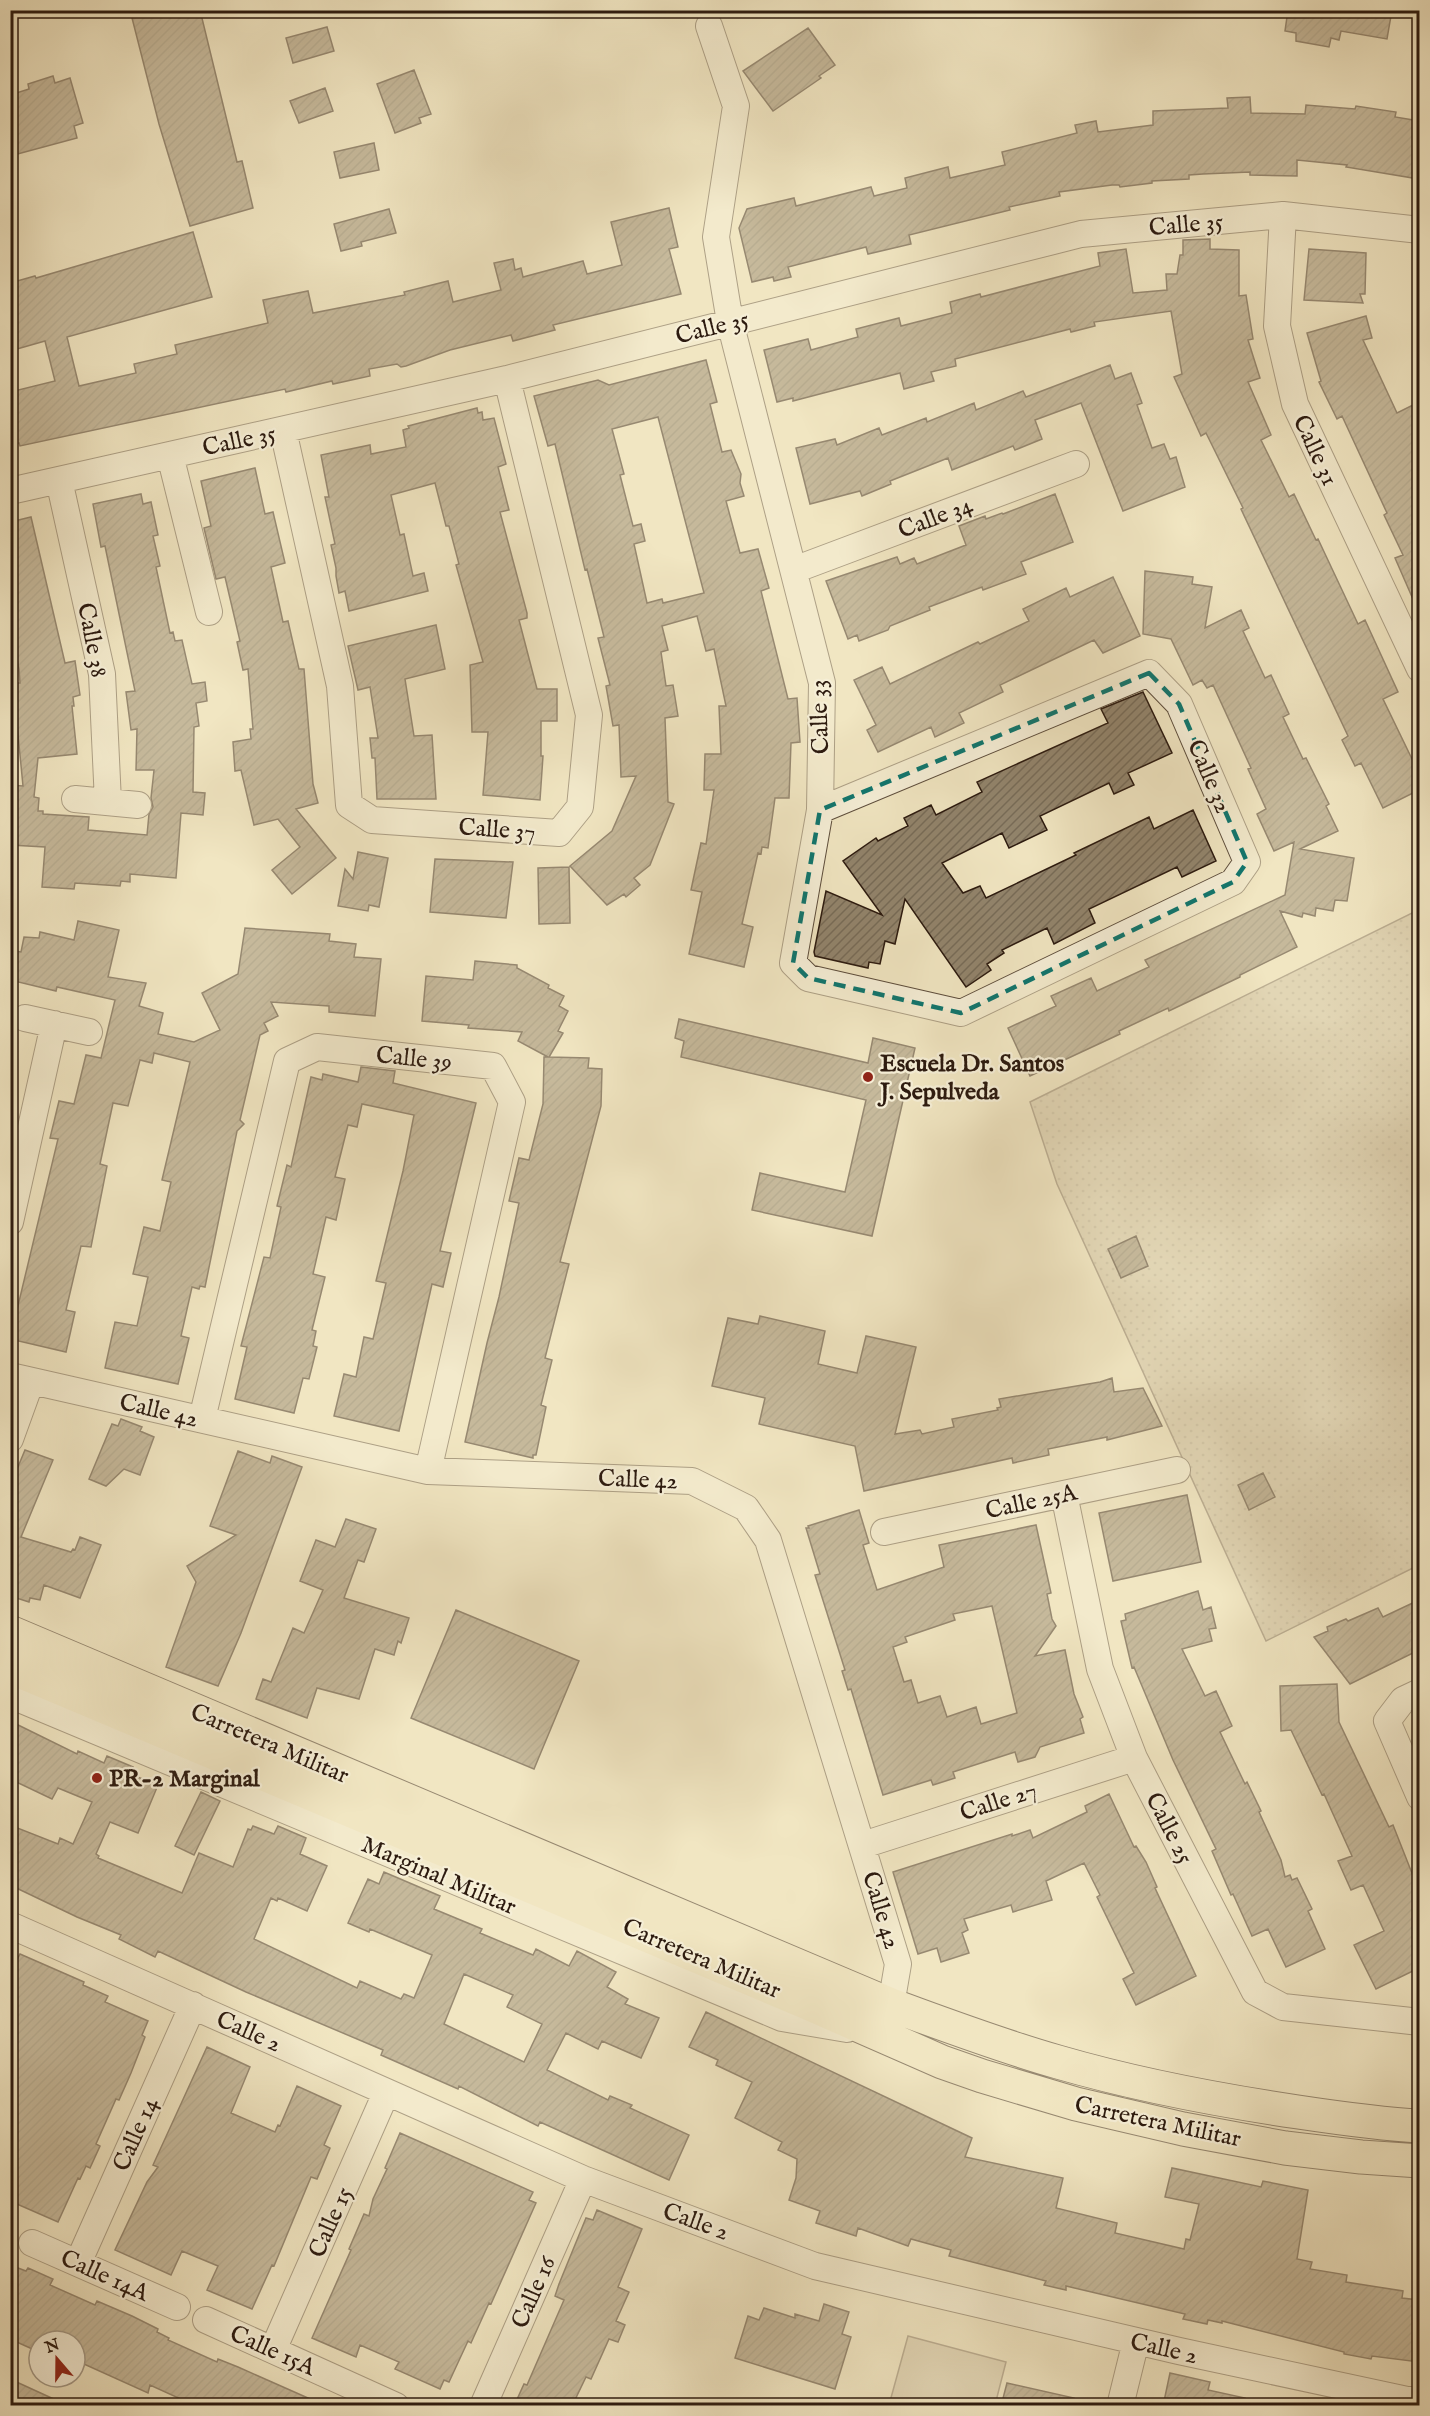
<svg xmlns="http://www.w3.org/2000/svg" width="1430" height="2416" font-family="'IM FELL English',serif">
<style>
.green{fill:#d0c3a4;stroke:#7e6e5a;stroke-width:1.5}
.park{fill:url(#park-dots);stroke:#7e6e5a;stroke-width:1.5}
.building{fill:url(#building-hatch);stroke:#2c1a0f;stroke-width:1.5;fill-rule:evenodd}
.lines{fill:none;stroke-linecap:round;stroke-linejoin:round}
.minor-casing{stroke:#5d4d3c;stroke-width:28}
.primary-casing{stroke:#2c1a0f;stroke-width:35}
.minor{stroke:#f6efd7;stroke-width:26}
.primary{stroke:#f1e6c2;stroke-width:33}
.marked{fill:none;stroke:#0f766e;stroke-width:4.5;stroke-dasharray:12 8;stroke-linejoin:round}
.poi-dot{fill:#8f2418;stroke:#f6efd7;stroke-width:2}
.labels{text-anchor:middle;stroke-width:4.5;stroke-linejoin:round;paint-order:stroke}
.street-label{font-size:24px;fill:#2c1a0f;stroke:#f6efd7}
.poi-label{font-size:24px;font-weight:bold;fill:#2c1a0f;stroke:#f6efd7;text-anchor:start}
</style>
<defs>
<pattern id="park-dots" width="8" height="8" patternUnits="userSpaceOnUse" patternTransform="scale(1.5)"><rect width="8" height="8" fill="#d0c3a4"/><path d="M2 2h.1M6 6h.1" fill="none" stroke="#b3a78c" stroke-width="1.8" stroke-linecap="round"/></pattern>
<pattern id="building-hatch" width="6" height="6" patternUnits="userSpaceOnUse" patternTransform="scale(1.5)"><rect width="6" height="6" fill="#92846c"/><path d="M-1 1l2-2M0 6l6-6M5 7l2-2" fill="none" stroke="#776b57"/></pattern>
</defs>
<rect width="100%" height="100%" fill="#f1e6c2"/>
<filter id="stains"><feTurbulence type="fractalNoise" baseFrequency=".00333" numOctaves="4"/><feColorMatrix values="0 0 0 0 .2 0 0 0 0 .09 0 0 0 0 .02 0 0 0 .5 -.17"/></filter>
<radialGradient id="worn" r=".72"><stop offset=".6" stop-color="#630" stop-opacity="0"/><stop offset="1" stop-color="#630" stop-opacity=".3"/></radialGradient>
<path class="green" d="M908,2336L1006,2362L995,2405H889Z"/>
<path class="park" d="M1412,913L1420,933L1419,999L1414,1001L1420,1013L1419,1565L1266,1641L1057,1184L1030,1102Z"/>
<path class="building" d="M154,10H200L237,162L242,161L253,208L190,226L159,124L132,18Z
M1288,10H1392L1387,39L1341,31L1339,40L1331,38L1329,47L1296,41V33L1285,31Z
M327,27L334,51L293,63L286,38Z
M808,28L835,65L819,76L821,78L773,111L743,71Z
M414,70L431,114L419,118L421,123L395,133L377,84Z
M53,76L55,83L70,78L83,123L74,126L77,138L10,156V95L29,89L28,84Z
M325,88L333,111L299,123L290,101Z
M1250,97L1251,113L1305,114L1306,105L1355,109L1356,106L1396,112L1395,117L1419,121V179L1346,167L1347,165L1297,160V176L1250,175V172L1203,174L1189,175V179L1152,181V183L1120,187L1119,185H1112L1059,192L1060,196L1009,207L1010,210L909,235L911,244L868,254L866,247L788,267L791,277L774,281L773,277L752,282L739,228L747,209L794,198L796,206L871,187L874,196L907,188L905,178L948,167L950,178L1005,165L1002,152L1077,133L1075,125L1096,121L1098,132L1153,125V111L1228,108L1227,98Z
M374,143L379,170L340,178L334,152Z
M669,208L678,247L669,249L681,294L553,325L555,330L513,341L511,335L450,350L406,366L401,367L397,364L369,369L370,376L333,384L332,381L286,392L285,389L20,446L19,443L10,445V392L55,381L45,341L10,351V283L35,276L36,278L193,232L212,297L67,337L79,386L136,373L134,364L177,354L175,345L268,323L263,300L308,291L313,313L405,295L404,292L448,281L453,302L501,290L494,263L513,259L515,270L521,268L523,277L583,261L587,274L622,265L611,222Z
M389,209L396,233L361,242L362,246L341,251L334,224Z
M1210,239V249L1239,250V296L1246,295L1253,339L1248,340L1260,378L1248,382L1271,435L1261,440L1289,497L1294,494L1316,540L1318,539L1358,624L1365,620L1398,692L1383,699L1413,761L1419,758V790L1383,808L1361,763L1355,766L1342,740L1348,736L1241,509L1243,508L1206,433L1201,436L1174,377L1182,374L1171,311L1094,322L1095,326L1071,332L1070,329L955,359L956,366L931,372L934,381L904,389L900,373L793,401V398L777,402L764,350L808,339L811,350L858,337L856,329L899,318L901,326L952,313L950,302L980,294L981,297L1100,266L1098,253L1126,249L1133,293L1167,290L1166,274H1177L1180,255H1183V240Z
M1309,249L1366,253L1365,294H1360L1363,303L1304,300Z
M1366,316L1372,338L1363,340L1397,413L1419,402V613L1395,558L1403,555L1384,515L1387,513L1342,416L1337,419L1319,382L1321,381L1307,333Z
M706,360L717,402L710,404L722,452L731,450L741,474L740,483L744,496L726,501L740,553L758,549L769,588L761,591L788,699L797,698L800,742L791,743L789,798H775L768,848L762,847L761,854L758,853L742,924L753,927L744,967L689,954L702,892L691,890L701,843L706,844L714,790H704L705,754H721L719,706H726L714,649L706,651L697,616L662,626L668,650L661,652L666,686L673,685L678,716L665,718L668,802L674,804L650,865L634,878L640,885L626,897L624,894L607,905L570,866L612,831L636,776L621,777L619,725L613,726L606,686L610,685L598,638L604,637L587,569L585,570L555,444L548,446L534,396L598,380L609,385ZM658,417L704,593L663,603L662,599L647,603L634,544L645,541L641,524L633,526L620,475L624,474L612,429Z
M1110,365L1115,379L1131,373L1142,403L1137,405L1152,448L1164,444L1170,459L1176,457L1185,487L1123,511L1081,403L1035,420L1042,439L1015,450L1013,446L952,470L948,458L890,481L891,484L862,496L860,491L810,504L796,448L835,439L837,445L879,428L882,435L926,418L927,422L974,403L976,410L1023,391L1026,397Z
M477,408L478,413L482,412L483,420L494,418L506,464L498,467L509,510L500,512L527,613V618L519,620L537,689H557V721H541V756H543L540,800L483,795L488,732H472L470,665L483,662L456,565L459,564L449,526H446L435,483L391,495L400,535L404,534L413,576L424,573L428,591L349,611L345,591L339,593L336,576V568L331,545L335,544L325,497H329L321,455L370,445L371,454L406,447L403,430L409,428L408,426Z
M255,468L265,514L273,512L285,563L271,567L283,622L288,621L299,669H304L313,784L318,803L296,809L336,858L292,894L272,870L300,847L278,819L254,825L241,770L235,771L233,742L251,739L250,729H253L248,669L243,670L237,642L240,641L225,577L216,579L204,528L211,526L201,481Z
M141,494L143,504L151,502L158,535L153,536L160,566L156,567L170,633L173,632L175,641L182,640L192,684L205,682L207,701L196,703L199,726L194,727L193,792L205,793L203,815L181,813L176,878L130,874V882L121,881L120,886L75,883L74,889L42,887L45,847L10,845V785L23,786L13,683H20L19,669L10,625V522L31,517L65,663L75,661L80,695L73,697L74,706H72L77,754L38,758L34,797L39,798L38,811H43V814L89,817L88,830L147,835L149,814L153,807L151,798L154,770H136L137,729L131,730L126,692L135,691L105,546L101,547L93,504Z
M1055,494L1073,542L1021,562L1026,574L983,590L982,587L929,607L930,610L890,626L888,630L859,641L857,635L848,639L826,581L897,557L900,564L914,558L917,564L966,545L959,526L985,516L986,519L1002,513L1003,514Z
M1145,571L1193,577L1192,584L1212,587L1205,628L1241,610L1249,628L1243,631L1265,678L1271,675L1289,714L1283,717L1303,759L1306,758L1329,804L1326,806L1338,831L1300,849L1354,858L1347,901L1335,900L1333,911L1316,908L1315,916L1303,913L1302,917L1280,911L1297,947L1240,975V977L1173,1009L1169,1011L1168,1008L1119,1031L1120,1034L1030,1076L1008,1028L1056,1006L1051,996L1091,978L1097,991L1149,967L1145,960L1285,895L1294,842L1274,851L1257,814L1266,809L1248,769L1251,768L1213,685L1207,688L1202,680L1193,685L1171,639L1143,634Z
M1113,577L1140,636L1103,653L1094,640L1000,685L1003,692L959,713L964,723L935,737L931,727L878,752L867,730L876,725L854,680L882,667L890,684L978,642L980,644L1029,621L1023,609L1066,588L1070,597Z
M436,625L445,669L405,679L414,736L432,735L436,799H377L375,758H372L370,738H378L370,687L358,690L348,646Z
M1143,692L1172,753L1128,773L1134,785L1114,794L1109,783L1040,816L1047,830L1009,848L1002,833L942,863L963,893L980,886L986,898L1076,855L1074,853L1149,817L1154,829L1193,810L1216,861L1182,877L1177,867L1089,909L1095,923L1054,944L1047,928L1002,950L1004,953L987,964L991,970L966,987L905,899L895,944L885,941L880,964L869,962L868,968L815,956L814,952L826,891L882,915L843,861L876,838L878,841L908,826L904,818L931,805L936,815L982,792L977,782L1108,723L1101,709Z
M358,852L388,858L379,907L369,905L368,911L338,906L345,869L353,879Z
M435,859L513,862L506,918L430,912Z
M569,867L570,923L539,924L538,868Z
M78,921L119,930L108,977L146,983L139,1006L163,1013L158,1034L194,1042L220,1030L202,993L238,974L245,928L330,934L329,941L356,944L354,957L381,959L375,1016L329,1012V1006L271,1002L278,1016L264,1023L268,1031L260,1035L240,1120L244,1124L237,1131L205,1287L200,1286L199,1289L192,1287L181,1336L189,1338L178,1384L105,1368L115,1322L137,1326L148,1277L133,1274L144,1227L160,1231L171,1182L162,1180L190,1062L154,1053L152,1063L140,1060L128,1106L113,1103L100,1164L107,1166L91,1247L81,1246L66,1310L75,1312L66,1352L10,1339L58,1139L50,1138L59,1101L74,1104L86,1055L101,1058L115,1000L57,987L56,991L10,980V950L21,952L24,937L39,938L40,932L74,940Z
M475,961L517,965V968L549,985L548,988L564,996L559,1006L568,1011L558,1031L563,1033L549,1057L589,1058L588,1068L602,1069L601,1106L560,1262L569,1264L545,1358L552,1360L541,1405L546,1407L536,1455H533V1458L465,1442L487,1343L499,1297L519,1203L509,1201L519,1158L529,1160L543,1104L544,1057H548L518,1041L522,1032L468,1028L469,1025L422,1021L426,976L473,980Z
M679,1019L868,1063L873,1038L915,1048L872,1236L752,1210L760,1173L845,1192L866,1100L681,1057L684,1041L675,1038Z
M361,1067L395,1071L393,1083L476,1103L440,1251L451,1253L443,1287L432,1284L399,1431L334,1416L344,1374L356,1377L364,1337L373,1339L386,1283L376,1281L403,1171L414,1115L362,1104L357,1127L348,1125L335,1177L345,1179L336,1220L326,1217L313,1274L325,1277L312,1330L316,1331L313,1346L317,1347L309,1379L303,1378L294,1413L235,1399L247,1347L241,1346L264,1257L270,1258L281,1207L277,1206L287,1165L291,1167L311,1077L322,1080L323,1074L358,1082Z
M1136,1236L1148,1266L1121,1278L1108,1249Z
M760,1316L825,1331L818,1364L857,1373L866,1336L916,1347L895,1434L920,1430L922,1434L954,1427L952,1419L998,1410L997,1408L1001,1407L999,1399L1100,1382L1112,1378L1114,1392L1143,1388L1162,1426L1107,1440V1437L1048,1449L1049,1455L1013,1463L1012,1458L864,1491L855,1446L759,1424L765,1398L712,1386L728,1318L758,1324Z
M121,1419L142,1427L140,1431L154,1437L140,1475L124,1469L106,1486L89,1479L112,1424L118,1426Z
M25,1450L53,1460L21,1537L71,1552L73,1549L75,1550L80,1537L101,1545L80,1598L44,1585L40,1600L30,1598L29,1602L10,1596V1486Z
M238,1451L270,1463L272,1456L302,1467L241,1633L218,1686L166,1667L196,1582L187,1566L236,1535L210,1526Z
M1263,1473L1275,1497L1249,1510L1238,1485Z
M1187,1495L1201,1562L1113,1581L1099,1513Z
M859,1510L869,1543L863,1545L877,1590L944,1567L939,1545L1036,1525L1051,1593L1047,1594L1052,1619L1056,1626L1035,1656L1065,1650L1074,1694L1083,1717L1080,1719L1084,1733L1040,1747L1035,1757L1018,1762L1015,1752L953,1772L955,1778L933,1785L931,1780L883,1795L851,1689L848,1690L842,1671L845,1670L815,1575L820,1574L806,1528H809L808,1526ZM992,1606L1017,1713L981,1724L976,1707L947,1717L940,1696L918,1703L911,1680L904,1682L893,1647L907,1642L905,1637L955,1620L953,1614Z
M346,1519L376,1529L364,1562L358,1560L344,1598L409,1618L401,1643L398,1641L394,1655L375,1649L359,1699L317,1688L307,1718L256,1699L263,1679L271,1682L293,1628L304,1633L323,1590L300,1581L316,1540L335,1547Z
M1198,1591L1203,1610L1211,1607L1216,1628L1209,1629L1212,1641L1182,1649L1205,1696L1216,1691L1232,1726L1220,1732L1245,1784L1247,1782L1261,1811L1259,1812L1281,1860L1285,1877L1290,1875L1292,1880L1297,1878L1312,1909L1308,1911L1325,1949L1286,1967L1268,1929L1252,1936L1233,1894L1231,1895L1212,1851L1216,1849L1173,1760L1134,1667L1132,1668L1121,1621L1126,1620L1125,1614Z
M1419,1600V1650L1350,1684L1314,1637L1328,1631L1327,1627L1346,1619L1348,1621L1378,1608L1383,1617Z
M456,1610L579,1661L534,1769L411,1718Z
M1337,1684L1339,1722L1389,1827L1393,1825L1419,1891V1968L1376,1989L1354,1945L1384,1931L1363,1885L1351,1890L1338,1861L1352,1856L1324,1794L1322,1795L1291,1730L1281,1731L1280,1686Z
M10,1721L77,1754L78,1751L104,1763L107,1756L133,1767L130,1774L158,1785L138,1833L110,1822L96,1854L99,1856L98,1858L182,1893L199,1853L233,1867L248,1829L251,1830L253,1826L274,1834L278,1826L306,1838L300,1854L327,1866L307,1911L278,1898L277,1901L271,1898L254,1939L357,1988L360,1981L401,1999L404,1994L414,1998L432,1955L370,1929L369,1932L348,1923L368,1879L379,1884L384,1872L440,1896L434,1909L482,1929L480,1933L533,1955L536,1949L569,1966L577,1951L616,1972L607,1987L628,1999L625,2004L659,2018L641,2058L602,2041L598,2049L566,2033L547,2070L608,2100L610,2096L632,2105L630,2108L689,2135L669,2180L540,2122L538,2126L459,2086L458,2089L381,2055L383,2050L246,1992L158,1951L155,1957L119,1939L121,1935L77,1917L10,1885V1825L58,1844L60,1838L73,1844L92,1802L58,1788L52,1799L10,1779ZM464,1974L513,1995L507,2007L542,2024L524,2062L444,2024Z
M201,1792L220,1801L194,1855L175,1846Z
M1109,1794L1134,1847L1136,1846L1146,1862L1157,1887L1155,1888L1196,1976L1136,2005L1123,1979L1134,1973L1097,1897L1100,1895L1084,1863L1046,1881L1052,1900L1013,1912L1011,1905L964,1919L968,1930L962,1933L969,1953L941,1962L937,1948L918,1954L893,1872L1012,1834V1836L1030,1830L1033,1838L1087,1812L1085,1806Z
M20,1954L84,1982L83,1985L108,1996L105,2002L148,2021L142,2035L145,2037L131,2073L119,2100L116,2099L96,2144L100,2146L90,2168L86,2166L80,2179L78,2178L58,2222L10,2201V1973Z
M706,2012L972,2138L965,2157L1063,2178L1056,2208L1117,2223L1115,2233L1184,2249L1186,2239L1190,2240L1199,2204L1165,2197L1172,2168L1261,2187L1263,2181L1308,2190L1297,2259L1312,2262L1310,2269L1347,2275L1346,2282L1403,2291L1402,2298L1419,2300V2362L1372,2356L1371,2359L1344,2354V2352L1222,2321V2323L1208,2320L1207,2324L1183,2319L1185,2314L1066,2286V2290L1044,2285L1046,2281L949,2256L951,2250L911,2239L908,2246L858,2228L856,2236L816,2223L820,2211L789,2200L796,2178L797,2159L778,2150L782,2142L735,2118L752,2082L716,2065L718,2060L689,2047Z
M207,2047L250,2067L231,2113L275,2132L278,2125L280,2126L297,2086L341,2106L324,2145L330,2148L317,2179L311,2177L274,2266L272,2265L252,2309L207,2290L218,2266L182,2251L171,2275L115,2250L147,2182L158,2167L153,2165Z
M400,2133L533,2192L529,2200L536,2203L491,2304L489,2303L471,2343L468,2341L449,2382L444,2380L440,2389L395,2369L399,2362L360,2345L356,2357L312,2338L351,2250L349,2249L364,2214L369,2216L373,2199L387,2169L385,2168Z
M597,2210L642,2229L618,2287L629,2292L616,2321L625,2325L618,2342L609,2339L591,2379L586,2377L572,2406H514L524,2384L527,2385L564,2300L555,2296L559,2284L586,2218L593,2220Z
M10,2265L26,2271L28,2268L53,2279L50,2285L95,2305L97,2301L132,2316L158,2329L157,2332L169,2338L168,2340L217,2362L218,2359L238,2367L326,2406H196L150,2385L148,2393L75,2360V2341H39V2352L10,2339Z
M824,2304L849,2312L842,2334L851,2337L835,2389L735,2358L748,2316L759,2320L764,2308L795,2318V2314L819,2321Z
M1170,2373L1210,2382L1208,2390L1245,2398L1244,2406H1163Z
M10,2379L69,2406H10Z
M1007,2383L1074,2398L1073,2406H1001Z"/>
<g class="lines">
<g class="minor-casing">
<path id="minor" d="M709,26L736,106L716,237L730,322L822,683L820,810L793,963L808,978L961,1013L1233,882L1247,862L1179,704L1149,673L820,810
M1283,215L1277,326L1295,404L1420,669
M283,430L340,686L349,805L372,820L559,833L580,807L589,715L507,379
M170,455L209,612
M59,480L102,674L108,802
M10,491L507,379L1081,234L1283,215L1420,230
M794,570L1076,464
M75,799L138,805
M25,1018L89,1032
M10,1222L54,1024
M10,1376L428,1471L692,1481L746,1508L768,1540L898,1964L891,2005
M202,1419L287,1061L317,1047L493,1066L512,1102L428,1471
M10,1439L31,1381
M1064,1494L1100,1669L1134,1758L1255,1992L1283,2007L1420,2022
M884,1532L1177,1470
M1420,1692L1403,1700L1387,1721L1420,1797
M10,1695L782,2018L847,2029
M863,1845L1134,1758
M10,1925L583,2179L815,2266L1179,2351L1407,2400H1420
M32,2243L177,2307
M78,2263L193,2005
M206,2320L396,2406
M273,2350L386,2093
M483,2406L583,2179
M1120,2406L1136,2341"/>
</g>
<g class="primary-casing">
<path id="primary" d="M10,1632L891,2005C946,2025 1001,2046 1058,2062C1137,2085 1217,2100 1298,2112C1338,2118 1379,2124 1420,2126
M10,1667L803,2001L942,2062L982,2076L1076,2104L1183,2129L1285,2148L1361,2157L1420,2161"/>
</g>
<use href="#minor" class="minor"/>
<use href="#primary" class="primary"/>
</g>
<path d="M0 0H1430V2416H0ZM1149,673L1179,704L1247,862L1233,882L961,1013L808,978L793,963L820,810Z" fill="#f1e6c2" fill-opacity=".55" fill-rule="evenodd"/>
<path class="marked" d="M1149,673L1179,704L1247,862L1233,882L961,1013L808,978L793,963L820,810Z"/>
<g class="poi-dot">
<circle cx="868" cy="1077" r="6"/>
<circle cx="97" cy="1778" r="6"/>
</g>
<g class="labels">
<g class="street-label">
<text transform="translate(1186 224) rotate(-5)" y="8">Calle 35</text>
<text transform="translate(712 327) rotate(-14)" y="8">Calle 35</text>
<text transform="translate(239 440) rotate(-12)" y="8">Calle 35</text>
<text transform="translate(1316 450) rotate(65)" y="8">Calle 31</text>
<text transform="translate(935 517) rotate(-21)" y="8">Calle 34</text>
<text transform="translate(93 640) rotate(79)" y="8">Calle 38</text>
<text transform="translate(819 717) rotate(-92)" y="8">Calle 33</text>
<text transform="translate(1210 776) rotate(67)" y="8">Calle 32</text>
<text transform="translate(497 829) rotate(4)" y="8">Calle 37</text>
<text transform="translate(414 1058) rotate(6)" y="8">Calle 39</text>
<text transform="translate(159 1410) rotate(13)" y="8">Calle 42</text>
<text transform="translate(638 1479) rotate(2)" y="8">Calle 42</text>
<text transform="translate(1031 1501) rotate(-12)" y="8">Calle 25A</text>
<text transform="translate(270 1743) rotate(23)" y="8">Carretera Militar</text>
<text transform="translate(998 1801) rotate(-18)" y="8">Calle 27</text>
<text transform="translate(1170 1828) rotate(63)" y="8">Calle 25</text>
<text transform="translate(439 1875) rotate(23)" y="8">Marginal Militar</text>
<text transform="translate(882 1910) rotate(73)" y="8">Calle 42</text>
<text transform="translate(702 1958) rotate(23)" y="8">Carretera Militar</text>
<text transform="translate(249 2031) rotate(24)" y="8">Calle 2</text>
<text transform="translate(1158 2121) rotate(12)" y="8">Carretera Militar</text>
<text transform="translate(135 2134) rotate(-66)" y="8">Calle 14</text>
<text transform="translate(696 2221) rotate(20)" y="8">Calle 2</text>
<text transform="translate(330 2222) rotate(-66)" y="8">Calle 15</text>
<text transform="translate(105 2275) rotate(24)" y="8">Calle 14A</text>
<text transform="translate(533 2292) rotate(-66)" y="8">Calle 16</text>
<text transform="translate(1164 2348) rotate(13)" y="8">Calle 2</text>
<text transform="translate(273 2350) rotate(24)" y="8">Calle 15A</text>
</g>
<g class="poi-label">
<text x="880" y="1071">Escuela Dr. Santos<tspan x="880" dy="28">J. Sepulveda</tspan></text>
<text x="109" y="1786">PR-2 Marginal</text>
</g>
</g>
<rect width="1430" height="2416" fill="none" stroke="#f1e6c2" stroke-width="36"/>
<rect x="12" y="12" width="1406" height="2392" fill="none" stroke="#2c1a0f" stroke-width="3"/>
<rect x="18" y="18" width="1394" height="2380" fill="none" stroke="#2c1a0f" stroke-width="1.5"/>
<g transform="translate(57 2359) rotate(340)"><circle r="28" fill="#f6efd7" stroke="#a59a87" stroke-width="1.5"/>
<path d="M0-4.5L10 22L0 15L-10 22Z" fill="#8f2418"/>
<text y="-9" font-size="16" font-weight="bold" text-anchor="middle" fill="#2c1a0f">N</text>
</g>
<rect width="100%" height="100%" filter="url(#stains)"/>
<rect width="100%" height="100%" fill="url(#worn)"/>
</svg>
